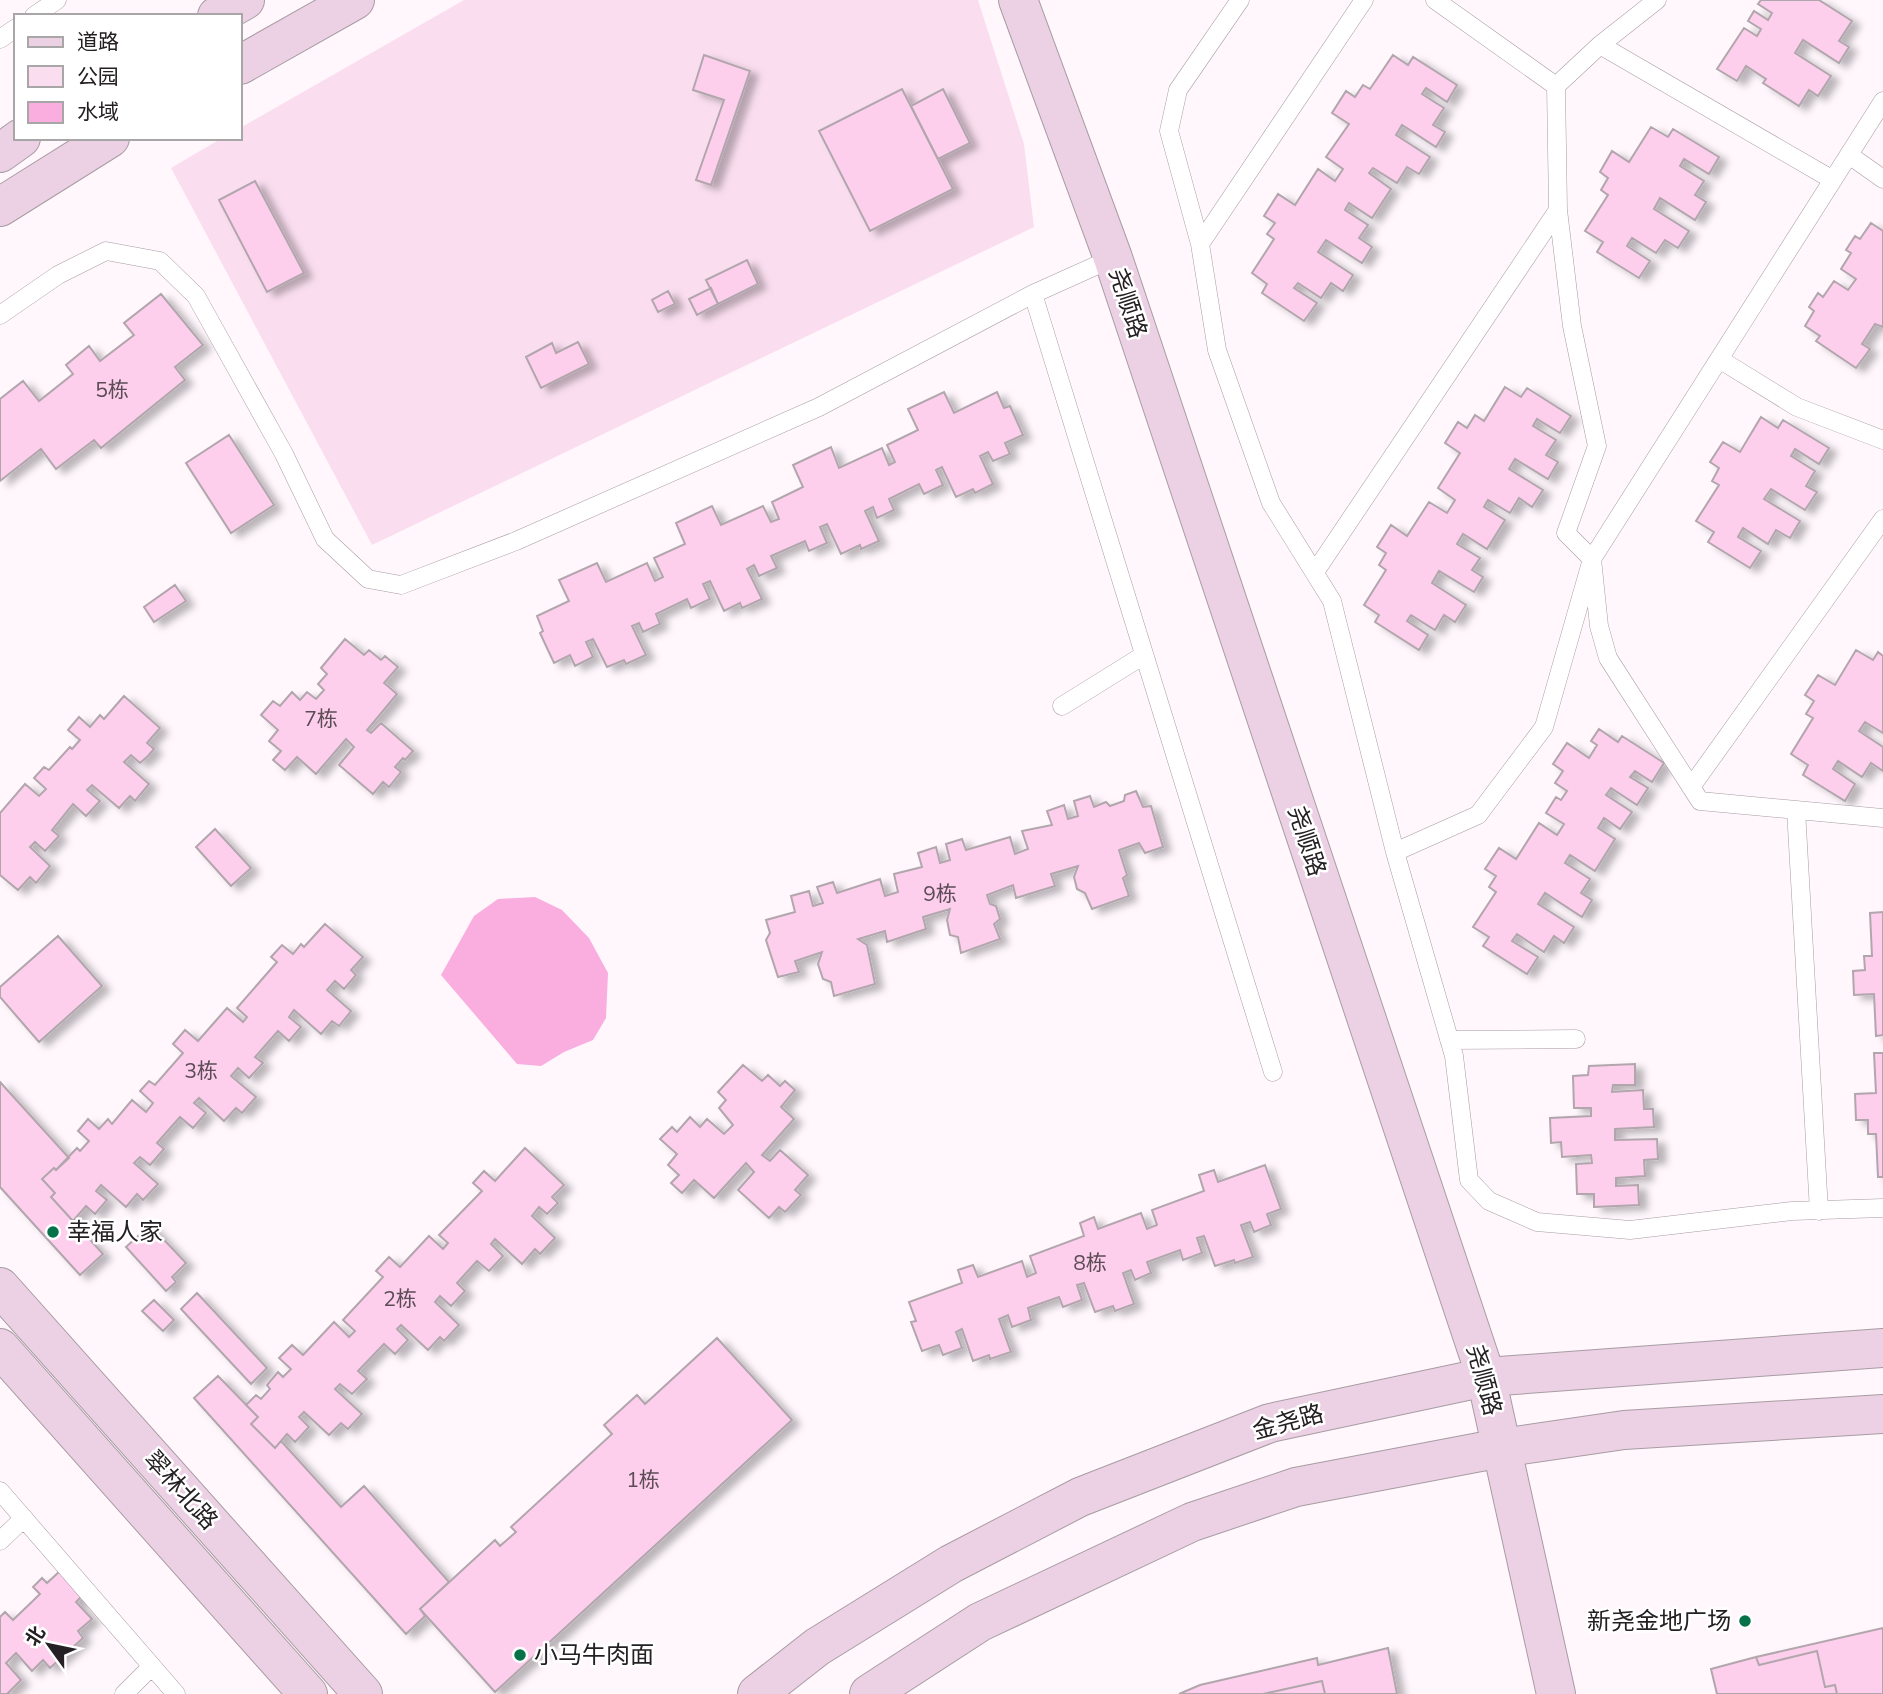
<svg xmlns="http://www.w3.org/2000/svg" width="1883" height="1694" font-family="Mulish,'Noto Sans SC',sans-serif">
<style>
.green{fill:#fadeef}
.water{fill:#f9aedf}
.building{fill:#fecfed;stroke:#b2a6ad;stroke-width:2;filter:url(#shadow)}
.lines{fill:none;stroke-linecap:round;stroke-linejoin:round}
.lane-casing{stroke:#a79ca3;stroke-width:19}
.secondary-casing{stroke:#a79ca3;stroke-width:40}
.lane{stroke:#fff;stroke-width:18}
.secondary{stroke:#ecd1e4;stroke-width:38}
.poi-dot{fill:#07714a;stroke:#fff;stroke-width:2.5}
.labels{text-anchor:middle;stroke-width:5;stroke-linejoin:round;paint-order:stroke}
.number-label{font-size:21px;fill:#5b4c56}
.street-label{font-size:24px;fill:#252023;stroke:#fff}
.poi-label{font-size:24px;fill:#252023;stroke:#fff;text-anchor:start}
</style>
<defs>
<filter id="shadow"><feDropShadow dx="8" dy="4.5" stdDeviation="3.5" flood-color="#0004"/></filter>
</defs>
<rect width="100%" height="100%" fill="#fff7fc"/>
<path class="green" d="M464,0H978L1024,144L1034,227L372,545L171,168L222,138H240V128Z"/>
<path class="water" d="M535,897L562,910L589,938L608,973L606,1018L593,1040L564,1052L541,1066L517,1064L441,975L474,916L498,899Z"/>
<path class="building" d="M1761,0H1819L1852,21L1839,41L1849,47L1839,63L1803,40L1795,53L1831,76L1818,96L1809,90L1799,106L1763,83L1766,79L1746,66L1737,81L1717,69L1744,28L1757,36L1761,29L1748,21L1754,11L1768,20L1772,13L1758,4Z
M704,55L750,71L711,185L696,180L724,100L693,90Z
M1393,55L1408,65L1413,57L1457,85L1447,102L1426,88L1422,94L1444,108L1433,125L1445,132L1436,147L1402,125L1396,135L1430,157L1419,174L1407,167L1397,183L1373,168L1369,173L1391,189L1372,218L1349,203L1345,210L1368,225L1359,238L1372,247L1362,263L1326,240L1318,252L1353,275L1343,291L1331,283L1321,298L1298,283L1294,288L1317,303L1304,321L1262,293L1267,284L1252,273L1274,239L1267,234L1275,223L1264,216L1278,194L1295,205L1318,169L1335,181L1343,169L1326,157L1349,124L1332,113L1346,91L1355,97L1363,85L1370,89Z
M902,89L953,189L870,231L819,131Z
M943,89L970,143L938,159L911,106Z
M1651,127L1668,137L1673,129L1719,157L1709,174L1684,159L1680,166L1704,181L1695,195L1706,202L1695,220L1660,198L1654,209L1689,231L1678,248L1665,240L1656,253L1632,238L1627,246L1650,261L1639,278L1597,252L1603,242L1585,231L1608,195L1601,190L1608,178L1600,172L1612,151L1629,162Z
M255,181L304,273L267,292L219,200Z
M1871,223L1883,231V327L1875,324L1862,344L1870,349L1856,368L1816,341L1820,336L1805,326L1814,311L1809,307L1818,293L1823,297L1834,281L1848,290L1856,279L1841,269L1851,253L1846,250L1855,236L1860,239Z
M747,260L758,284L718,304L706,280Z
M711,288L718,304L697,315L689,299Z
M668,291L675,304L658,312L652,300Z
M161,294L203,345L175,367L185,380L101,448L94,440L56,469L41,449L0,481V399L23,381L39,401L73,374L66,365L89,346L100,361L134,335L124,323Z
M578,342L589,364L541,388L526,357L552,343L556,353Z
M1505,387L1521,397L1527,388L1571,416L1560,433L1537,419L1533,426L1556,440L1546,455L1558,462L1548,479L1515,459L1509,469L1543,490L1532,507L1519,498L1510,513L1488,500L1484,507L1505,520L1487,549L1463,534L1457,544L1480,558L1472,570L1483,577L1474,592L1439,571L1432,583L1466,605L1455,622L1444,615L1435,630L1411,615L1407,621L1428,635L1419,650L1375,622L1379,615L1364,605L1386,570L1379,565L1386,553L1377,547L1391,525L1407,536L1429,502L1447,513L1455,500L1438,488L1460,453L1445,443L1458,422L1467,428L1475,415L1484,421Z
M944,392L954,413L997,392L1004,408L1010,406L1023,435L1005,443L1010,454L993,461L988,452L980,456L993,484L975,493L973,489L956,497L942,467L936,470L943,485L924,494L919,484L889,499L894,510L877,518L873,507L865,511L879,541L861,549L860,545L841,554L827,524L820,527L827,543L809,551L805,541L771,556L777,568L759,576L754,565L747,569L762,599L742,608L740,603L724,611L710,581L703,584L710,599L691,608L687,599L656,614L660,624L643,632L639,623L632,626L646,655L626,664L624,660L607,667L593,639L586,642L593,657L575,666L570,655L554,663L540,633L543,631L537,616L569,601L559,580L597,563L606,582L647,563L655,581L663,577L654,558L685,544L676,523L712,506L721,525L763,506L771,522L779,519L772,502L803,487L793,465L831,447L839,468L882,448L889,465L895,462L887,445L918,430L908,409Z
M1761,417L1778,428L1783,420L1829,448L1819,464L1795,449L1791,456L1815,471L1806,486L1817,492L1805,510L1771,489L1764,499L1800,521L1790,538L1776,530L1768,544L1743,528L1738,537L1761,551L1750,568L1708,542L1714,532L1696,521L1719,485L1712,481L1719,468L1710,462L1723,442L1740,452Z
M229,435L274,505L231,533L186,463Z
M175,585L186,601L154,622L144,607Z
M345,639L364,655L369,650L381,660L385,656L398,667L384,683L397,694L367,730L371,733L381,723L413,751L405,760L403,758L395,767L401,772L389,787L383,782L373,794L339,765L354,747L346,739L316,774L297,757L285,770L273,760L281,751L269,741L278,730L261,715L273,701L280,706L292,692L300,700L307,692L316,699L324,690L318,684L327,674L321,668Z
M1856,650L1873,660L1878,652L1883,656V733L1865,722L1859,731L1883,747V771L1871,763L1862,777L1838,761L1833,769L1855,784L1845,801L1803,775L1808,765L1791,754L1813,718L1806,714L1814,701L1805,695L1818,675L1835,685Z
M124,696L160,728L147,743L154,749L148,756L140,763L131,755L124,762L149,784L135,801L130,796L119,808L92,785L87,790L100,801L86,816L73,804L52,830L59,836L45,851L35,842L30,847L50,866L36,883L30,877L18,890L0,875V813L25,784L39,796L46,789L34,778L44,767L49,770L70,747L72,749L80,740L68,730L79,717L90,727L100,715L104,719Z
M1599,729L1618,742L1622,736L1664,763L1652,782L1635,771L1630,777L1648,788L1637,805L1611,788L1606,795L1632,812L1620,829L1604,818L1598,828L1615,839L1595,871L1570,855L1565,863L1590,879L1581,893L1592,900L1582,917L1545,893L1538,904L1574,927L1564,943L1554,936L1544,952L1517,934L1512,941L1538,957L1527,974L1483,946L1489,937L1473,927L1496,892L1489,887L1496,876L1485,869L1499,848L1516,859L1539,823L1557,835L1564,824L1546,813L1556,797L1561,800L1567,791L1555,783L1563,771L1553,764L1567,743L1589,758L1597,745L1591,741Z
M1136,791L1143,807L1151,806L1163,847L1145,853L1139,843L1119,850L1127,875L1123,878L1129,896L1092,909L1085,893L1077,889L1074,877L1078,866L1051,874L1055,886L1016,898L1013,885L987,895L990,904L996,906L1000,919L994,924L1000,939L961,953L958,937L950,935L947,920L950,909L923,917L926,929L887,942L885,931L858,939L867,945L875,984L834,996L831,982L823,979L818,964L822,952L795,961L799,972L778,977L766,940L770,933L766,920L795,912L791,896L809,891L813,906L823,903L817,887L833,882L837,893L880,879L885,896L898,892L894,874L922,867L918,853L936,847L940,863L950,860L946,844L962,839L966,850L1010,837L1015,854L1028,849L1022,831L1052,825L1047,811L1064,805L1068,819L1078,816L1074,801L1090,796L1094,807L1106,802L1110,806L1124,801L1125,795Z
M215,829L251,868L231,886L196,847Z
M1883,912V1035L1876,1036L1874,994L1854,995L1853,971L1865,970L1864,956H1872L1870,913Z
M325,924L363,957L351,970L356,975L344,989L335,981L327,990L351,1011L339,1026L332,1021L321,1034L294,1010L289,1017L301,1027L289,1041L278,1031L255,1057L263,1063L249,1078L238,1068L231,1076L256,1097L242,1113L236,1108L224,1121L199,1098L194,1103L206,1113L193,1128L180,1117L157,1143L164,1149L150,1165L140,1157L134,1163L158,1184L143,1200L137,1194L126,1207L101,1185L96,1191L107,1200L95,1214L86,1206L73,1221L51,1197L55,1193L42,1179L54,1168L56,1170L77,1148L80,1151L89,1141L78,1131L88,1119L99,1129L108,1119L112,1124L132,1100L146,1112L153,1103L140,1091L149,1081L155,1085L183,1053L173,1044L185,1030L198,1041L227,1008L243,1022L247,1017L237,1008L277,962L271,957L282,945L293,954L301,944L304,947Z
M58,936L102,986L39,1042L0,997V987Z
M1874,1053H1883V1177H1878L1876,1134H1868V1120H1856L1855,1094L1876,1093Z
M1635,1064V1085H1613L1612,1092L1643,1090L1644,1109H1653L1654,1127L1615,1129V1140L1657,1139L1658,1159L1644,1160L1645,1176L1616,1178V1186L1638,1185L1639,1205L1594,1207V1194H1577L1576,1164L1592,1163L1591,1155L1562,1157L1561,1142L1551,1143L1550,1118L1591,1116V1108H1574L1573,1076L1588,1075L1589,1066Z
M743,1065L762,1081L768,1075L780,1086L785,1081L795,1090L781,1107L794,1119L762,1155L770,1161L780,1150L808,1175L795,1190L801,1195L785,1212L779,1207L769,1218L738,1190L754,1172L746,1163L714,1198L694,1180L682,1193L671,1183L679,1175L668,1165L677,1154L660,1139L672,1127L677,1132L690,1117L700,1127L707,1119L724,1134L733,1125L719,1108L726,1100L718,1092Z
M0,1082L69,1158L56,1170L54,1168L42,1179L55,1193L51,1197L103,1254L80,1275L0,1187Z
M525,1148L564,1185L552,1197L558,1203L547,1214L539,1207L532,1216L555,1238L540,1254L535,1249L522,1264L495,1239L491,1244L503,1256L489,1271L477,1261L457,1283L465,1291L451,1306L440,1296L435,1302L459,1325L444,1341L440,1337L428,1350L401,1325L397,1329L408,1340L395,1354L384,1344L358,1371L367,1379L352,1394L340,1384L335,1389L362,1414L348,1429L341,1423L329,1435L304,1412L299,1417L309,1427L295,1442L287,1434L275,1448L251,1424L258,1417L246,1405L256,1395L261,1399L270,1389L267,1385L278,1372L283,1377L291,1369L279,1358L292,1345L303,1355L334,1322L349,1337L355,1331L343,1320L383,1277L376,1271L389,1257L400,1267L429,1236L443,1249L448,1243L439,1235L482,1191L473,1183L484,1171L495,1181Z
M1265,1165L1281,1209L1267,1214L1271,1225L1254,1232L1250,1222L1241,1225L1253,1257L1235,1263L1234,1260L1215,1266L1204,1236L1197,1238L1202,1253L1183,1260L1180,1250L1147,1262L1151,1273L1135,1280L1131,1270L1123,1273L1134,1304L1115,1311L1113,1306L1095,1312L1084,1283L1077,1285L1082,1300L1063,1307L1059,1297L1028,1308L1031,1320L1012,1327L1008,1315L999,1319L1011,1352L990,1359L989,1355L973,1361L962,1329L956,1332L962,1348L943,1355L939,1345L922,1351L911,1322L916,1321L909,1302L962,1283L958,1270L973,1265L978,1277L1022,1261L1027,1277L1036,1273L1030,1256L1084,1236L1080,1223L1094,1217L1098,1229L1141,1213L1147,1229L1157,1225L1152,1210L1204,1191L1199,1175L1214,1170L1218,1182Z
M150,1225L186,1263L172,1277L176,1282L166,1291L126,1247Z
M197,1293L267,1368L251,1384L181,1309Z
M154,1300L174,1320L163,1331L142,1311Z
M717,1338L792,1420L495,1692L420,1609L495,1540L500,1546L516,1532L511,1527L612,1434L604,1425L637,1395L645,1404Z
M218,1376L258,1417L251,1424L275,1448L281,1441L341,1507L364,1486L449,1582L420,1609L425,1616L406,1634L194,1398Z
M60,1571L83,1595L76,1602L92,1619L78,1631L83,1638L50,1668L43,1660L32,1671L16,1653L6,1663L21,1680L8,1693L10,1694H0V1617L5,1612L13,1620L40,1594L33,1587L42,1578L47,1583Z
M1883,1628V1694H1837L1835,1685L1825,1687L1817,1651L1759,1665L1756,1657Z
M1388,1648L1397,1694H1325L1322,1681L1263,1694H1179L1200,1685L1317,1658L1318,1665Z
M1817,1651L1825,1687L1835,1685L1837,1694H1717L1711,1669L1756,1657L1759,1665Z
M1322,1681L1325,1694H1263Z"/>
<g class="lines">
<g class="lane-casing">
<path id="lane" d="M1240,0L1178,90L1169,131L1200,244L1217,350L1271,503L1332,601L1395,852L1454,1056L1469,1180L1489,1201L1537,1222L1630,1230L1792,1211L1883,1208
M1435,0L1556,86
M1657,0L1600,45L1556,86L1558,210L1572,326L1597,446L1566,533L1592,559L1599,626L1608,658L1700,801L1883,818
M34,16L57,0
M0,39L16,28
M1600,45L1833,180
M1849,155L1883,179
M1200,244L1364,0
M1033,294L1273,1072
M0,315L58,275L106,251L160,261L196,296L284,454L325,539L368,579L401,585L516,541L819,407L1033,294L1113,258
M1719,359L1797,407L1883,440
M1315,572L1558,210
M1062,706L1144,655
M1691,787L1883,519
M1796,810L1819,1211
M1395,852L1478,815L1544,727L1592,559L1883,101
M1449,1040L1576,1039
M0,1491L176,1694
M0,1541L24,1518
M124,1694L152,1666"/>
</g>
<g class="secondary-casing">
<path id="secondary" d="M1018,0L1113,258L1486,1377L1556,1694
M217,16L245,0
M240,65L355,0
M0,153L21,138
M0,207L110,138
M0,1287L363,1694
M0,1348L308,1694
M757,1694L817,1647L951,1564L1080,1497L1270,1423L1486,1377L1883,1348
M869,1694L980,1622L1192,1522L1296,1487L1501,1448L1624,1430L1883,1414"/>
</g>
<use href="#lane" class="lane"/>
<use href="#secondary" class="secondary"/>
</g>
<g class="poi-dot">
<circle cx="53" cy="1232" r="7"/>
<circle cx="1745" cy="1621" r="7"/>
<circle cx="520" cy="1655" r="7"/>
</g>
<g class="labels">
<g class="number-label">
<text x="112" y="397">5栋</text>
<text x="321" y="726">7栋</text>
<text x="940" y="901">9栋</text>
<text x="201" y="1078">3栋</text>
<text x="1090" y="1270">8栋</text>
<text x="400" y="1306">2栋</text>
<text x="643" y="1487">1栋</text>
</g>
<g class="street-label">
<text transform="translate(1128 303) rotate(72)" y="8">尧顺路</text>
<text transform="translate(1307 841) rotate(72)" y="8">尧顺路</text>
<text transform="translate(1484 1380) rotate(75)" y="8">尧顺路</text>
<text transform="translate(1288 1422) rotate(-15)" y="8">金尧路</text>
<text transform="translate(181 1490) rotate(48)" y="8">翠林北路</text>
</g>
<g class="poi-label">
<text x="67" y="1240">幸福人家</text>
<text x="1731" y="1629" text-anchor="end">新尧金地广场</text>
<text x="534" y="1663">小马牛肉面</text>
</g>
</g>
<rect x="14" y="14" width="228" height="126" fill="#ffffff" stroke="#a8a6a7" stroke-width="2"/>
<rect x="28" y="37" width="35" height="10" fill="#ecd1e4" stroke="#a8a6a7" stroke-width="2"/>
<text x="77" y="49" font-size="21" fill="#252023">道路</text>
<rect x="28" y="66" width="35" height="21" fill="#fadeef" stroke="#a8a6a7" stroke-width="2"/>
<text x="77" y="84" font-size="21" fill="#252023">公园</text>
<rect x="28" y="102" width="35" height="21" fill="#f9aedf" stroke="#a8a6a7" stroke-width="2"/>
<text x="77" y="119" font-size="21" fill="#252023">水域</text>
<g transform="translate(49 1645) rotate(303)" stroke="#ffffff" stroke-width="5" paint-order="stroke">
<path d="M0-5L12 26L0 18L-12 26Z" fill="#252023"/>
<text y="-10" font-size="19" font-weight="bold" text-anchor="middle" fill="#252023">北</text>
</g>
</svg>
